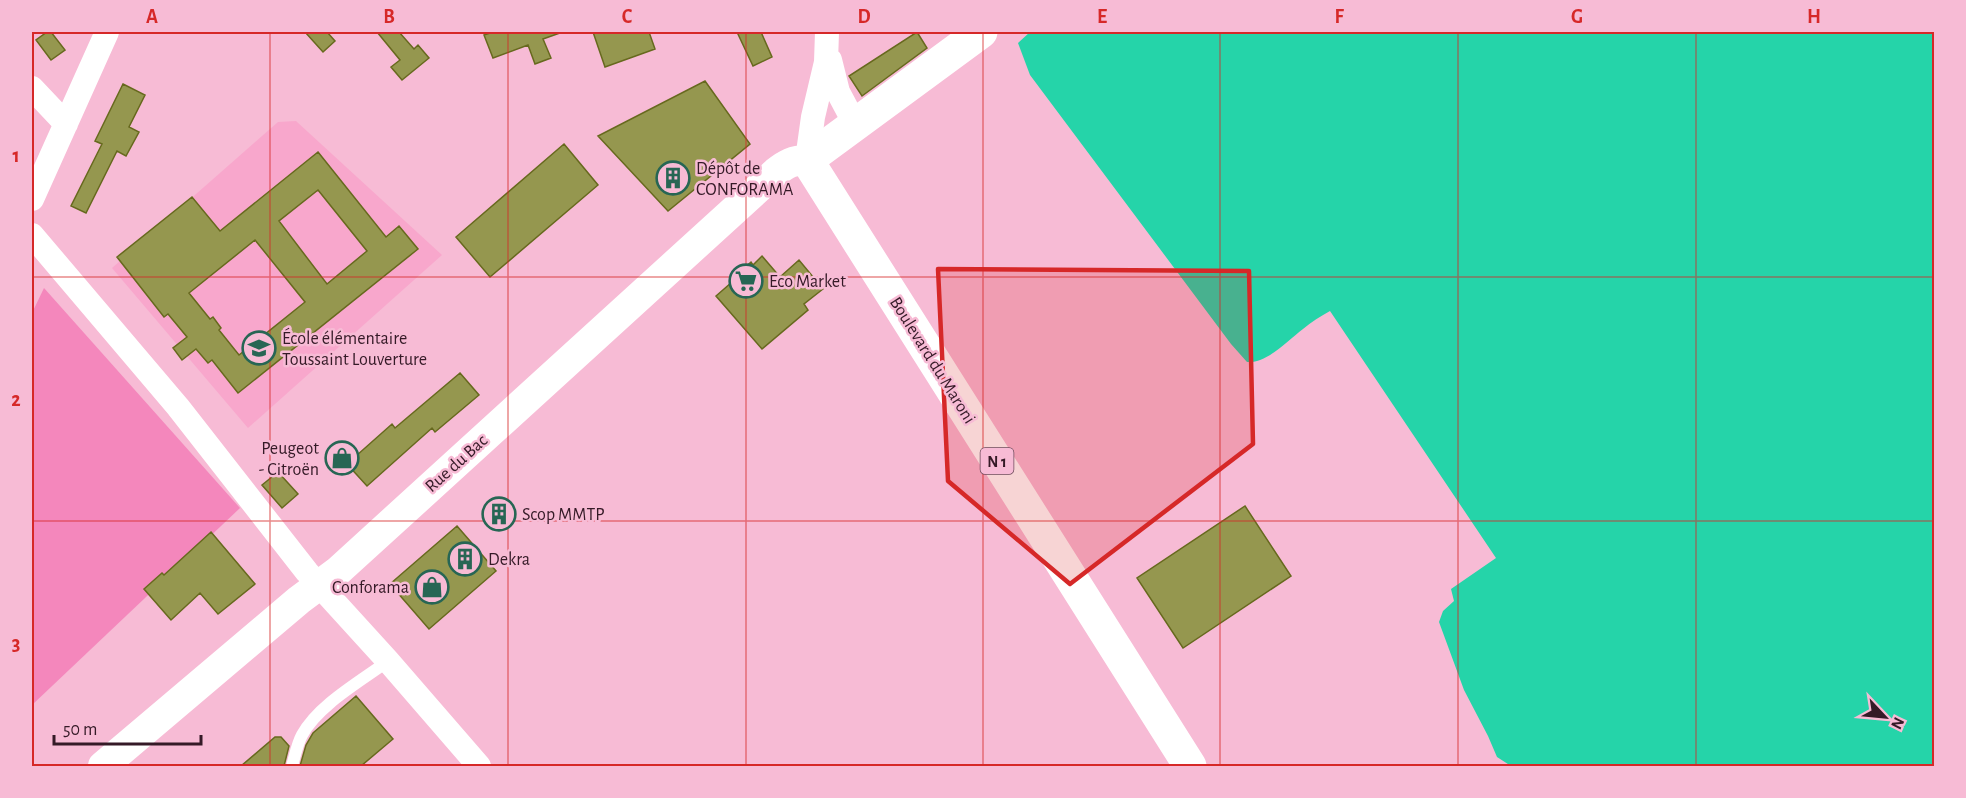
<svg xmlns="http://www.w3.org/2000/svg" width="1966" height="798" font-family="'Alegreya Sans',sans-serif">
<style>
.built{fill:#f8a7cc}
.green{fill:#f487bc}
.water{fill:#25d4a9}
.building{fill:#95974f;stroke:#67691e;stroke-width:1.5;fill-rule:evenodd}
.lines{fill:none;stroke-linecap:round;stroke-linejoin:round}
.service{stroke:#fff;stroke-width:12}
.minor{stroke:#fff;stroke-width:24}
.tertiary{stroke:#fff;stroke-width:30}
.primary{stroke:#fff;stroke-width:33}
.marked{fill:#d62828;fill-opacity:0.2;stroke:#d62828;stroke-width:4.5;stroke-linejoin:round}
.grid{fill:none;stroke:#d62828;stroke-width:1.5;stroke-opacity:0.55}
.labels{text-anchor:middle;stroke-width:5;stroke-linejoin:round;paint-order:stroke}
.shield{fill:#f7bbd5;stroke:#6f4a5b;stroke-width:1.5}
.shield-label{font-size:16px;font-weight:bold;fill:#351a27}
.poi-label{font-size:18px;fill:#351a27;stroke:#f7bbd5;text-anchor:start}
.street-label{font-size:18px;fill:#351a27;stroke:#f7bbd5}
.neatline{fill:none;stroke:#d62828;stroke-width:2}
.grid-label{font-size:20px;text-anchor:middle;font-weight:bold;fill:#d62828}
</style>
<rect width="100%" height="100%" fill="#f7bbd5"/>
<path class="built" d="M296,121L442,255L248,428L112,268L278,122Z"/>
<path class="green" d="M44,288L240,508L32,705V313Z"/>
<path class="water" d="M1030,32H1934V766H1511L1497,757L1488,736L1464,690L1439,622L1443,611L1454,601L1451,589L1496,558L1330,311C1321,316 1311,322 1303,329C1288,340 1267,364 1247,362L1231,344L1030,75L1018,43Z"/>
<path class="building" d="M47,32H51L65,50L51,60L36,40Z
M305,32H327L335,41L323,52Z
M377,32H399L414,49L418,45L429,58L402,80L391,67L400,60Z
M493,32H560V33L543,39L551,58L535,64L528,45L493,58L484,35Z
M593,32H649L655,49L605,67Z
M737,32H761L772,57L753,66Z
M917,32L927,48L862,96L849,76Z
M705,81L750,144L668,211L598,136Z
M123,84L145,95L129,127L139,132L126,156L117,151L86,213L71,206L102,144L95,141Z
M564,144L598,185L490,277L456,237Z
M318,152L386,237L399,226L418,249L238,393L212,360L208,363L196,349L182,360L173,348L187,337L168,314L164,317L117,257L192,197L220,231ZM318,190L367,251L327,284L279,221ZM255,240L305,302L239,355L219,330L221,328L213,317L210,319L189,293Z
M762,256L780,277L799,260L823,289L804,304L808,310L762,349L716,296L732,282L730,280L751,262L753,265Z
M460,373L479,395L435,432L432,428L367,486L347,464L392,424L395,428Z
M278,472L298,494L282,508L262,485Z
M1245,506L1291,576L1183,648L1137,578Z
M457,526L496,571L429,629L390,584Z
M211,532L255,584L218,614L200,593L171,620L144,589L162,573L164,575Z
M356,696L393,739L361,766H300L306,745L313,733Z
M275,737H281L289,746L284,766H241Z"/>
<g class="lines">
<path class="service" d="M292,766C295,756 297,744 302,735C318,705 361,681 388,661"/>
<path class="minor" d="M830,60L838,92L855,124
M32,88L66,124
M807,160L813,117L826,62L827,32
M32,199L107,32
M32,235L178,407L307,572L388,661L479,766"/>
<path class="tertiary" d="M103,766L299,600L338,571L776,172C786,164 793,160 807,160"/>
<path class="primary" d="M981,32L807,160L1190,766"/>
</g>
<path class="marked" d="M938,269L1249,271L1253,444L1070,584L948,481Z"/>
<path class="grid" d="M270,32V766M508,32V766M746,32V766M983,32V766M1220,32V766M1458,32V766M1696,32V766M32,277H1934M32,521H1934"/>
<defs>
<g id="building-ring" transform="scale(1.725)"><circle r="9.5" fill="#f7bbd5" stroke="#276654" stroke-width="1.5"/><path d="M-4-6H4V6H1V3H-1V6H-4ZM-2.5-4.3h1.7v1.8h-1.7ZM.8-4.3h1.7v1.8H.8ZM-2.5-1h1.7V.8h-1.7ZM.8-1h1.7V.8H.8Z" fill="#276654"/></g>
<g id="supermarket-ring" transform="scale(1.725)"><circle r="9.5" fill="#f7bbd5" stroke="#276654" stroke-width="1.5"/><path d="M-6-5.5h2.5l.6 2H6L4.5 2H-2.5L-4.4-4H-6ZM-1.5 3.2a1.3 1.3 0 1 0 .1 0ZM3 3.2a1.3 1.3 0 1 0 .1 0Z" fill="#276654"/></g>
<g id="school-ring" transform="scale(1.725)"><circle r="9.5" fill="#f7bbd5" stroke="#276654" stroke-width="1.5"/><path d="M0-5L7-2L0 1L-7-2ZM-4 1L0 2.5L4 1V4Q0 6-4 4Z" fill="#276654"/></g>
<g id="shop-ring" transform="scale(1.725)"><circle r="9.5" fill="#f7bbd5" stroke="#276654" stroke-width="1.5"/><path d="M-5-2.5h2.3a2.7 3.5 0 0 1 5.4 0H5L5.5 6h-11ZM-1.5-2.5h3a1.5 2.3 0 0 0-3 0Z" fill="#276654"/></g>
</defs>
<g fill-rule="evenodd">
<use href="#building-ring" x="673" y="178"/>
<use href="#supermarket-ring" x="746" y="281"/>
<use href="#school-ring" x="259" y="348"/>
<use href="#shop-ring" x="342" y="458"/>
<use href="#building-ring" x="499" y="514"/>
<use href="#building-ring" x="465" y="559"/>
<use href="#shop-ring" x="432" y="587"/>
</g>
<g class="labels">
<rect class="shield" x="980.5" y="448" width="33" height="26" rx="4.5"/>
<g class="shield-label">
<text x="997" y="467">N 1</text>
</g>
<g class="poi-label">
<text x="696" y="174">Dépôt de<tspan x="696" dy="21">CONFORAMA</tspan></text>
<text x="769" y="287">Eco Market</text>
<text x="282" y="344">École élémentaire<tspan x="282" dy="21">Toussaint Louverture</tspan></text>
<text x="319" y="454" text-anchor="end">Peugeot<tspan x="319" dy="21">- Citroën</tspan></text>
<text x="522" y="520">Scop MMTP</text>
<text x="488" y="565">Dekra</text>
<text x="409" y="593" text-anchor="end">Conforama</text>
</g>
<g class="street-label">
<text transform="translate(933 360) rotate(58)" y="6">Boulevard du Maroni</text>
<text transform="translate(456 463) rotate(-42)" y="6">Rue du Bac</text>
</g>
</g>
<rect width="1966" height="798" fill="none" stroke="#f7bbd5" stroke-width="66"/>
<g transform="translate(1885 717) rotate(116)" stroke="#f7bbd5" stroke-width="4.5" paint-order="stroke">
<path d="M0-4.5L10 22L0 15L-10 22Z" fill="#351a27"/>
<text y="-9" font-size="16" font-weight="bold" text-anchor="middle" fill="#351a27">N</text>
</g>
<path d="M54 735v9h147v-9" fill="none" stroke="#351a27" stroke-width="3"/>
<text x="63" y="735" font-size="18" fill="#351a27" stroke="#f7bbd5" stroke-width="4.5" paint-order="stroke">50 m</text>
<rect x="33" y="33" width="1900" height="732" class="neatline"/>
<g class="grid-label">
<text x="152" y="23">A</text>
<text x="389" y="23">B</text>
<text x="627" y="23">C</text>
<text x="864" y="23">D</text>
<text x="1102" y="23">E</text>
<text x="1339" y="23">F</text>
<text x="1577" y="23">G</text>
<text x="1814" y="23">H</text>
<text x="16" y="162">1</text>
<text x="16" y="406">2</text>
<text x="16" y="650">3</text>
</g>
</svg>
